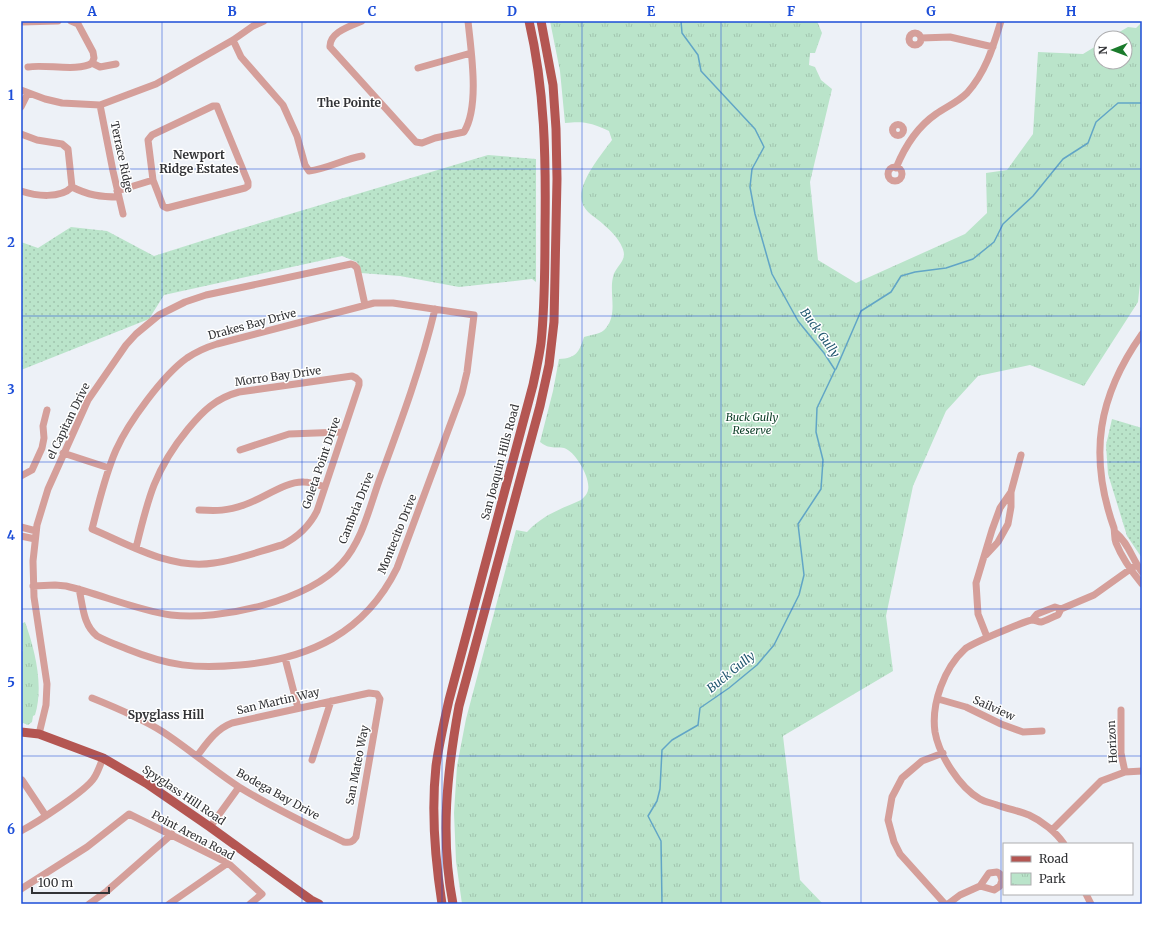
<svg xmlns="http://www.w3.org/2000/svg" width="1163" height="925" font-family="Merriweather,serif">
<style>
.grass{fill:url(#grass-dots)}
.park{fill:url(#park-tufts)}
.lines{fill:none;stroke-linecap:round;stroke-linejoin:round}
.stream{stroke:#61a5c6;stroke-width:1.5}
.minor{stroke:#d59f9a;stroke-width:7}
.major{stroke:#b45652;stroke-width:9}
.grid{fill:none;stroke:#1d4ed8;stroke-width:1;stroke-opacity:0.55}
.labels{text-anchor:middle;stroke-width:3;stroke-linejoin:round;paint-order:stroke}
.street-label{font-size:11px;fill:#323336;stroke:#fff}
.park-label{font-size:11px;font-style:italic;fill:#083b23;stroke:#fff}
.neighbourhood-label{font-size:12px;font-weight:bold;fill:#323336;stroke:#fff}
.water-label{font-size:12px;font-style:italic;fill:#20566e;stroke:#fff}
.neatline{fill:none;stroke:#1d4ed8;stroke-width:1.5}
.grid-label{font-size:13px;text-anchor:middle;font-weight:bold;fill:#1d4ed8}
</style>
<defs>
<pattern id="grass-dots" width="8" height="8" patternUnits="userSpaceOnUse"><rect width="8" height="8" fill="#bae4ca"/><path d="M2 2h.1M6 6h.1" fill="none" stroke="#a0c4ae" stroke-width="1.8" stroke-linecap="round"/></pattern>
<pattern id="park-tufts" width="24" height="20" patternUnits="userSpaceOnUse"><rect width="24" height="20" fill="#bae4ca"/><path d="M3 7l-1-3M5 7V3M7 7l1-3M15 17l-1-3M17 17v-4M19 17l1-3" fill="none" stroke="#a0c4ae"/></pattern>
</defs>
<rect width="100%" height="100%" fill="#edf1f7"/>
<path class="grass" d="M488,155L536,159V282L532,279L459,287L400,276L361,273L357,262L342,256L164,295L149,319L21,370V242L38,248L71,227L107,231L154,256L233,231Z
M1112,419L1142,428V558L1127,536L1108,474L1106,445Z"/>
<path class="park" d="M550,21H817L822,33L815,53H810L809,65L815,67L821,80L832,89L810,182L818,260L856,283L965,234L987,213L986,173L1007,170L1033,134L1038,52L1083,54L1101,43V62H1125V38H1109L1128,27L1136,28L1142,22V264L1138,302L1084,386L1030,365L978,376L946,411L913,486L886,616L893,671L783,736L800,880L823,904H462L456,861L454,813L457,766L466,719L516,530L527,532C544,514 559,510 581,500C584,497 587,495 588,490C591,478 575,451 564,448C560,447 555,448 551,447C547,447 543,444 540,442L553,391L559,359C577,358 579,352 584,337C591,335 602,334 606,328C618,313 609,294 613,277C615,266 629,261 622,247C619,239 610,230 603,224C596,217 585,213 582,202C577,183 601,155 612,140L609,131C591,123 585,121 565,123L560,71Z
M25,622C35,650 44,686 35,715L33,716L32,722L28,725L23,723L21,726V652L23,651L21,648V624Z"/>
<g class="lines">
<path class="stream" d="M836,369L861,311L891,292L901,276L915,272L946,268L973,259L994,242L1003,224L1033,196L1063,159L1088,143L1096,122L1118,103H1142
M662,904L661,841L648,816L657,801L660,789L662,750L672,740L698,725L700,708L729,688L757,665L774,645L799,595L804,575L798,524L821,489L823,460L816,432L817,408L835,370L824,353L798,321L772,274L755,214L750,187L752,169L764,147L755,129L701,71L698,55L682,33L681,21"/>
<path class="minor" d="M71,21L78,24L93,52L94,58L92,63
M362,21C351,26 329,32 330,47L416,142L422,143L435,138L464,132C480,106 471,51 468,21
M21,22L58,21
M909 39a6 6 0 1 1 12 0a6 6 0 1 1-12 0Z
M921,38L950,37L993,47
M233,40L241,57L283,105L297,136L305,165L309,171C327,169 344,159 362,156
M92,63L100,67L116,64
M28,67C45,64 79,72 92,63
M418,68L471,53
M21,90L45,99L62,103L100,105L156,84L233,40L253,26L264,21
M100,105L113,171L123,214
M213,106H217L218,109L248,182V186L245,188L167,208L163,206L153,180L148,140L152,135Z
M21,107L28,93
M892.5 130a5.5 5.5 0 1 1 11 0a5.5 5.5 0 1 1-11 0Z
M21,134L37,140L62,144L68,149L72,187C60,199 36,196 21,191
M888 174a7 7 0 1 1 14 0a7 7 0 1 1-14 0Z
M896,168C905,146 917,127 936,114C946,107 958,102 967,93C986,72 993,47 1001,21
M72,187C88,195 100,197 119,197
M117,191L153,180
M1142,334C1098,396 1088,455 1114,528C1115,533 1114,538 1116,543C1122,558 1132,572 1142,584
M240,450L289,434L343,432
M63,453L109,468
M21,476L32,470L42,448L44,438L43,426L47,410
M199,510C217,511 227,511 244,505C263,499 285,481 304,482C311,482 318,485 325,487
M21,527L36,531
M1115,532C1128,542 1132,559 1142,572
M21,536L35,539
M986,555L998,542L1008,524L1011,507V492L1021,455
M33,586L55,585L66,586C100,594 136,610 171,615C220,621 308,601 342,563C362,541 369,509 379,481C400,424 421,368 435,309
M79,589C83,606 83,625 97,636C106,641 117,645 127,649C169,666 195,669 240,665C309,659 365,633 397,568L462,393L467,372L474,315L393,303H374L217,344C207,347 196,352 187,358C163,375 128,423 116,450C105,475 99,502 92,529C130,545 171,570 214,563C237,560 260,551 282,545C298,537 309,527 317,511L359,385V381L356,378L352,376L239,392C216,398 203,411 188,429C155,469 148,498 136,548
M1061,609L1058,615C1052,617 1046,621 1041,622C1038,622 1035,620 1032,620C1025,621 970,644 965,649C944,668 931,704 935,732C939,755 960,788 980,799C985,802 992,803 997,805C1008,809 1019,811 1029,815C1042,821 1056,832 1064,844
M1032,620L1037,614L1055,607L1061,609L1094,595L1136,565
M987,637L978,614L976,583L992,530L1000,508L1011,492
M285,658L298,708
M92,698C117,708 141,718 163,732C189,749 213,770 239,787C273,808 309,825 344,842C350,843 353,842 356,837L380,699L377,694L369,693L232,723C216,729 207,743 197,756
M938,699L966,707L1001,724L1023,732L1042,731
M1121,710V753L1125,772
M39,734L46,705L47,684L34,597L33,561L37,525L48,489L88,400L126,345L136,334L159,315L185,302L206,295L351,264L354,265L357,268L365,305
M943,753L922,761L902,778L892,797L888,820L894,842L900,854L945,904
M312,760L331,701
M22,780L46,816
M210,827L239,787
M1052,830L1101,781L1125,772L1142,771
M21,831C36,823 86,791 94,778C98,772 100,765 103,758
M21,889L87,847L129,814L228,863L262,894L250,904
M1086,894L1091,904
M89,904L107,891L172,834
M169,904L228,863
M948,904L960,895L980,886L989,873L997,872L1000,874L1002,880L1000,886L994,890L980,886"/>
<path class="major" d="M21,732L39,734L103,758L146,783L210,827L311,900L319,904
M442,904C435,859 431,812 436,766C439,744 444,722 449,700L533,385C536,371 539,357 541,343C545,305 545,267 545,229C546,158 545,90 529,21
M453,904C440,837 447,772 459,706L540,406L549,365L554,322L557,179L556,129L553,85L541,21"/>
</g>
<path class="grid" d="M162,21V904M302,21V904M442,21V904M582,21V904M721,21V904M861,21V904M1001,21V904M21,169H1142M21,316H1142M21,462H1142M21,609H1142M21,756H1142"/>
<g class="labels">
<g class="street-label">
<text transform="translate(122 157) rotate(78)" y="4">Terrace Ridge</text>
<text transform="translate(252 324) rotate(-15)" y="4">Drakes Bay Drive</text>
<text transform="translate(278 376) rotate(-8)" y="4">Morro Bay Drive</text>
<text transform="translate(68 421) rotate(-64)" y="4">el Capitan Drive</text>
<text transform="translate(500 462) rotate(-75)" y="4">San Joaquin Hills Road</text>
<text transform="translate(321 463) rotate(-71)" y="4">Goleta Point Drive</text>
<text transform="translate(356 508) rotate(-68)" y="4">Cambria Drive</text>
<text transform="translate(397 534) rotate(-68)" y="4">Montecito Drive</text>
<text transform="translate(278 701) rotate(-13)" y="4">San Martin Way</text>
<text transform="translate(994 708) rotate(24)" y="4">Sailview</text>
<text transform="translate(1112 742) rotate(-93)" y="4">Horizon</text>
<text transform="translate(357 765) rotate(-79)" y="4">San Mateo Way</text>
<text transform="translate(278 794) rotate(29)" y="4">Bodega Bay Drive</text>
<text transform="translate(184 795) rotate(34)" y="4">Spyglass Hill Road</text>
<text transform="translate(193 835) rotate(28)" y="4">Point Arena Road</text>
</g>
<g class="park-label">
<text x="752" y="421">Buck Gully<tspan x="752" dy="13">Reserve</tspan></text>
</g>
<g class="neighbourhood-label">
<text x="349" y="107">The Pointe</text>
<text x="199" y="159">Newport<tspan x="199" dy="14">Ridge Estates</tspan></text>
<text x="166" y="719">Spyglass Hill</text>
</g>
<g class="water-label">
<text transform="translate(820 333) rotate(54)" y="4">Buck Gully</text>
<text transform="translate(731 672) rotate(-39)" y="4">Buck Gully</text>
</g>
</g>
<rect width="1163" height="925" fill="none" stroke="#ffffff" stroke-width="44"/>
<rect x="1003" y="843" width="130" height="52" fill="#ffffff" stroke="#adadaf"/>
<rect x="1011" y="856" width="20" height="6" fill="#b45652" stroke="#adadaf"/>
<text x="1039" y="863" font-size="12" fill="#323336">Road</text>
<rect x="1011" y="873" width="20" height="12" fill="url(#park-tufts)" stroke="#adadaf"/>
<text x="1039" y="883" font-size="12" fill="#323336">Park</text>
<g transform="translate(1113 50) rotate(269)"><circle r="19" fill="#ffffff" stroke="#adadaf"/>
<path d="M0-3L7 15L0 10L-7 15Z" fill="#1b7b2c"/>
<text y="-6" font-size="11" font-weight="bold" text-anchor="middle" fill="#323336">N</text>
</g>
<path d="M32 887v6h77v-6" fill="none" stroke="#323336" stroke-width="2"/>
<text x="38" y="887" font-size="12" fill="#323336" stroke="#ffffff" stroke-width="3" paint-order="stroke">100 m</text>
<rect x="22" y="22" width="1119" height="881" class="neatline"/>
<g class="grid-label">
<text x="92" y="16">A</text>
<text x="232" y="16">B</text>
<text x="372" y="16">C</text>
<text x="512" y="16">D</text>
<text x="651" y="16">E</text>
<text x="791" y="16">F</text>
<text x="931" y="16">G</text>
<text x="1071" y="16">H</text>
<text x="11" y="100">1</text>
<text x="11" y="247">2</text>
<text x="11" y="394">3</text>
<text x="11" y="540">4</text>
<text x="11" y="687">5</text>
<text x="11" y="834">6</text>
</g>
</svg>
